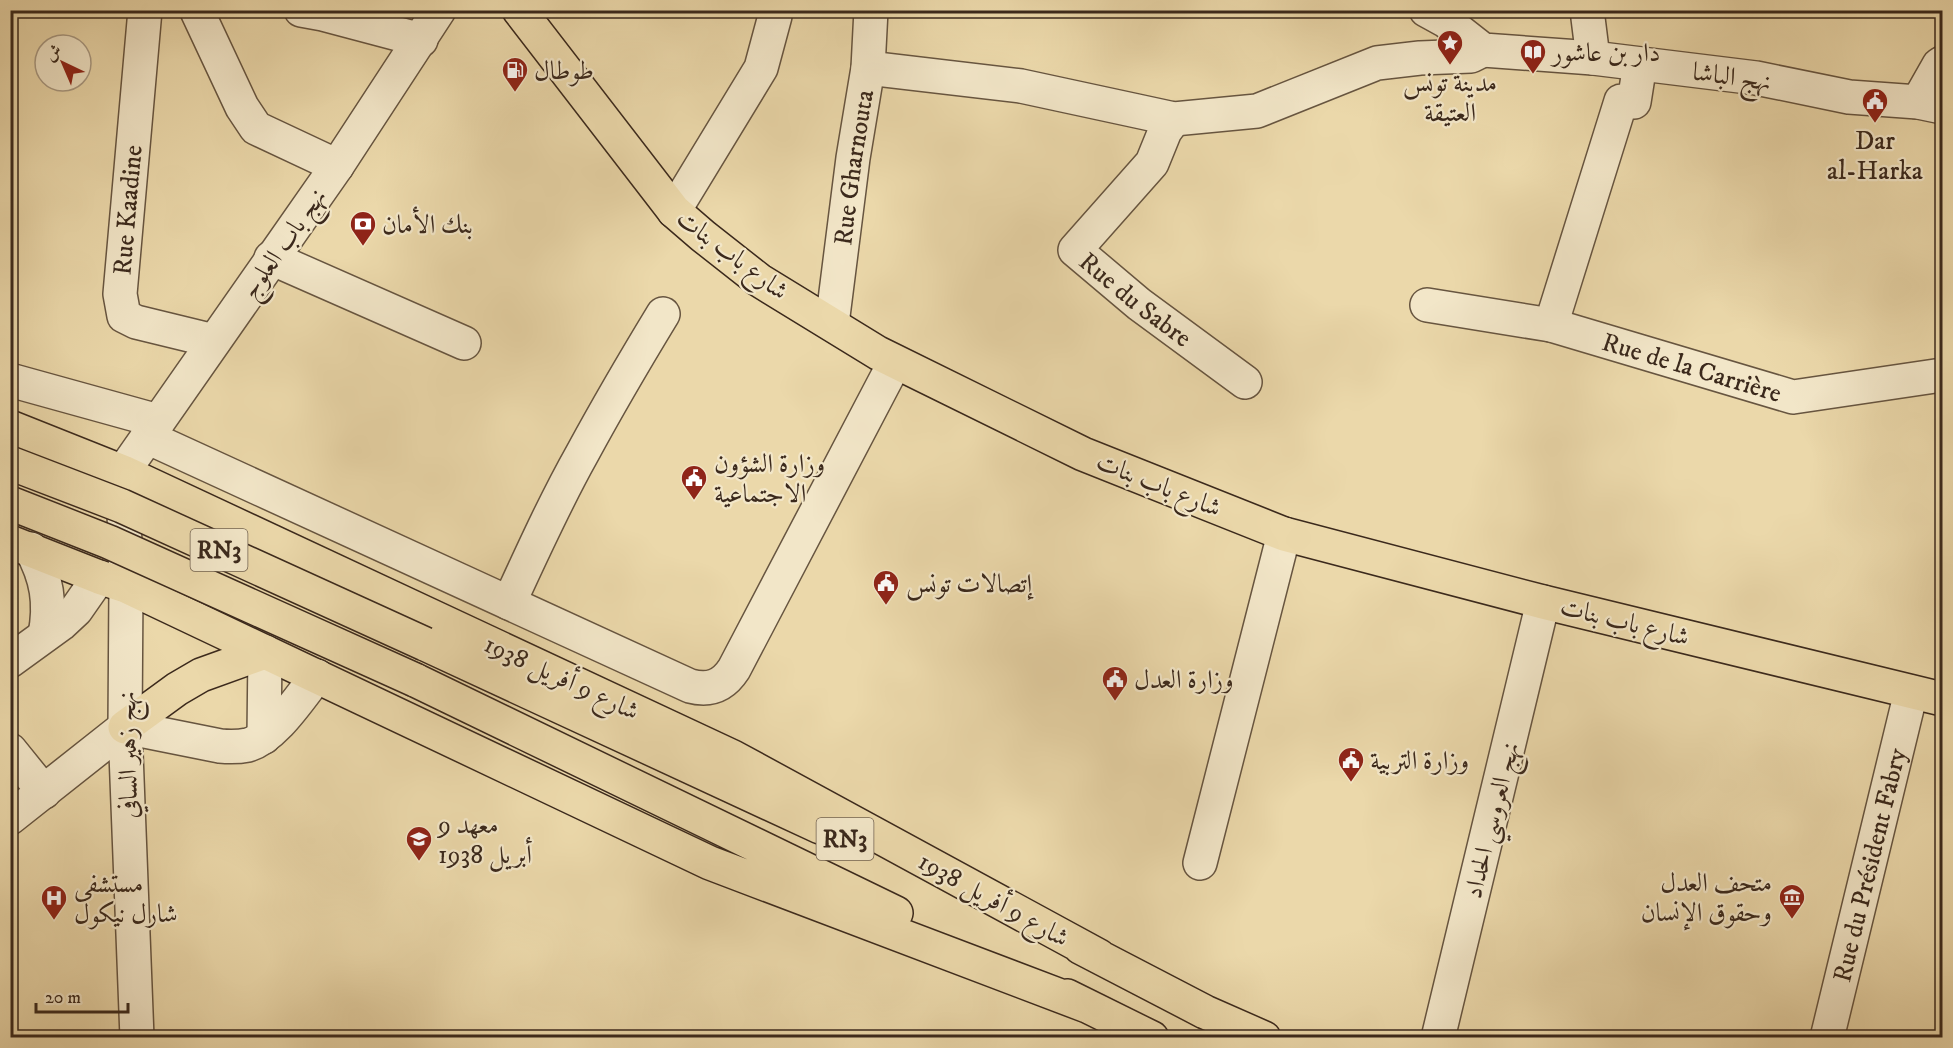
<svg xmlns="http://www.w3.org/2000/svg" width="1953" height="1048" font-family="'IM FELL DW Pica',Amiri,serif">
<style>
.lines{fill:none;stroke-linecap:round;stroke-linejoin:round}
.minor-casing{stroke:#675540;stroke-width:36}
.major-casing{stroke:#3b291c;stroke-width:36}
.minor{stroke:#f2e6c8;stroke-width:33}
.major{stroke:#ebd8aa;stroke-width:33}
.major-bridge-casing{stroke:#3b291c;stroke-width:36;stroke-linecap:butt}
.major-bridge{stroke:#ebd8aa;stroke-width:33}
.labels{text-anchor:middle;stroke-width:4.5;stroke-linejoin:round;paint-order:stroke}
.shield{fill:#f2e6c8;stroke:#726250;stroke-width:1.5}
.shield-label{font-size:24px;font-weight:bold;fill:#3b291c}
.poi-label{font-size:26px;fill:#3b291c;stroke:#f2e6c8;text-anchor:start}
.street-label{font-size:26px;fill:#3b291c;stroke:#f2e6c8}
</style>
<rect width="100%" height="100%" fill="#ebd8aa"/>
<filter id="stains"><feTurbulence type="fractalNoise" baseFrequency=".00333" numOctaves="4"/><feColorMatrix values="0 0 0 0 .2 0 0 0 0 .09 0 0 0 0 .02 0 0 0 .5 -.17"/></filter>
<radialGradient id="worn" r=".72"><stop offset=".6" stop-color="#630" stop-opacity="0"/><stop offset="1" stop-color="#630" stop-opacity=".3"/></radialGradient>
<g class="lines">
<g class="minor-casing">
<g id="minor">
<path d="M145,10L120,294L124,316L136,322L214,341"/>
<path d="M301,10L323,14L421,40"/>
<path d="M1426,10L1446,21L1483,50L1593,58L1756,78L1849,97L1918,102L1942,107"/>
<path d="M1587,10L1593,58"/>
<path d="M197,11L242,107L256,128L337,166"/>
<path d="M868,68L1021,86L1174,119L1257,111L1377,63L1420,58L1471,56L1483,50"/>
<path d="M1918,102L1939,65L1942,63"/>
<path id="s1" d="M1174,119L1165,131L1152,163L1075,250L1139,304L1245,382"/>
<path d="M674,211L761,68L775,16"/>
<path d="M271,258L464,343"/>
<path d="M1427,305L1551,325L1621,101L1634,102L1640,64"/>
<path id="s2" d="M832,324L853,158L868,68L871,10"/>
<path id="s3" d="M1551,325L1793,397L1942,375"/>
<path d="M10,380L158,421"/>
<path d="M147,437L690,686C709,691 723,686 734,669L895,362"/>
<path d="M31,549C47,578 51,603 45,635"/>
<path d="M509,603C532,553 555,502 582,454C608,406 635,360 663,314"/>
<path d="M10,661L61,624L76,610L99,577"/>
<path d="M264,737L265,652"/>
<path d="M10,750L44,792"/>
<path d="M10,818L125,727L220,746C230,747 238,747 248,745C275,737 300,697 317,676"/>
<path d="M1200,863L1284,534"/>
<path d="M137,1038L125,727L126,586L123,472L337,166L439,10"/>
<path d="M1438,1038L1543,602"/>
<path id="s4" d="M1827,1038L1911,692"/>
</g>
</g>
<g class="major-casing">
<path id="major" d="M519,10L674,211L703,236L759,280L878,353L1083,454L1284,534L1543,602L1942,699
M10,427L123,472L733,757L1099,956
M10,542L99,577L126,586L710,863L1087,1006
M425,644L820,827
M415,680L896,913
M125,727L177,689L201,675L265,652
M1080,947L1205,1012L1264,1038
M1067,996L1152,1038"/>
</g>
<use href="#minor" class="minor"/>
<use href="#major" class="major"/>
<g class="major-bridge-casing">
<path id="major-bridge" d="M10,463L122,506L425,644
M10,503L109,542L415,680"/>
</g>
<use href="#major-bridge" class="major-bridge"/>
</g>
<defs>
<g id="sight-pin" transform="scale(1.35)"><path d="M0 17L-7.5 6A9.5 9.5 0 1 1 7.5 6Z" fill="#8f2418" stroke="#f2e6c8"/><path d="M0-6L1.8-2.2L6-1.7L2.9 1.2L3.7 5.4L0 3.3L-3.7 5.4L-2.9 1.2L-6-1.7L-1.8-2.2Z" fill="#fff"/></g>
<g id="library-pin" transform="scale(1.35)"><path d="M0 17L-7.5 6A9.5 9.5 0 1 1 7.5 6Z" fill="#8f2418" stroke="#f2e6c8"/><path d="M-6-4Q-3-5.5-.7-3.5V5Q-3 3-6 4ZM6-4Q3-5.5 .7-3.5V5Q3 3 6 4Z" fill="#fff"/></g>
<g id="fuel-pin" transform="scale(1.35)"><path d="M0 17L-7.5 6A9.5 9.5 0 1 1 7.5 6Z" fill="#8f2418" stroke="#f2e6c8"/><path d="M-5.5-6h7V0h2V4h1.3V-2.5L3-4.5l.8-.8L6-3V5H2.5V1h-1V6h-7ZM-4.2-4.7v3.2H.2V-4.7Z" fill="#fff"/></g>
<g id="civic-pin" transform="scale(1.35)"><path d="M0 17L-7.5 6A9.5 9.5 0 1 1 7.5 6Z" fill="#8f2418" stroke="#f2e6c8"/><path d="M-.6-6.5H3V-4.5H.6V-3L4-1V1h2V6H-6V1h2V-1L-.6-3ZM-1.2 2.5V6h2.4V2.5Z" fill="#fff"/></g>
<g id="bank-pin" transform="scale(1.35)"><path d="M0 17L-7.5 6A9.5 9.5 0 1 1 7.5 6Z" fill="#8f2418" stroke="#f2e6c8"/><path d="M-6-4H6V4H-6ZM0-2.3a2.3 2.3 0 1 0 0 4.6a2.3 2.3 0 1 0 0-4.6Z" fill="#fff"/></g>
<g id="school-pin" transform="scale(1.35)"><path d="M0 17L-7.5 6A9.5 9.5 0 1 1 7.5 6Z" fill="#8f2418" stroke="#f2e6c8"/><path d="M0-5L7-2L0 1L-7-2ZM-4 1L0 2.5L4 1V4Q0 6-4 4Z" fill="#fff"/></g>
<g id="museum-pin" transform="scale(1.35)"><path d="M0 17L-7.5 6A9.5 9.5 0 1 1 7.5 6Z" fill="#8f2418" stroke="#f2e6c8"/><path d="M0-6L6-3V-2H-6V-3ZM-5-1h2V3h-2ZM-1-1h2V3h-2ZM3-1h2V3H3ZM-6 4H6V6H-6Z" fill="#fff"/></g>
<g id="hospital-pin" transform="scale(1.35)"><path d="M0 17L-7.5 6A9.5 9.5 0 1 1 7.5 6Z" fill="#8f2418" stroke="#f2e6c8"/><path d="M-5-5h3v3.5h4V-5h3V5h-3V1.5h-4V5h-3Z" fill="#fff"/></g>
</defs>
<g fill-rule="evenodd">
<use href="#sight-pin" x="1450" y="43"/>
<use href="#library-pin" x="1533" y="52"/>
<use href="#fuel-pin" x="515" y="70"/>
<use href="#civic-pin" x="1875" y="101"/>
<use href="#bank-pin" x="363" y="224"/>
<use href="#civic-pin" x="694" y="478"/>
<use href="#civic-pin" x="886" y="583"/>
<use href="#civic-pin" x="1115" y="679"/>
<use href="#civic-pin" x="1351" y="760"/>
<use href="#school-pin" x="419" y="839"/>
<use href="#museum-pin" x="1792" y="897"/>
<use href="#hospital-pin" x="54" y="898"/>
</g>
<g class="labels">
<g class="shield">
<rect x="190.5" y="529" width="57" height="42" rx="4.5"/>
<rect x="816.5" y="818" width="57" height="42" rx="4.5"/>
</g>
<g class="shield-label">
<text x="219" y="558">RN3</text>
<text x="845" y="847">RN3</text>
</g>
<g class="poi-label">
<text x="1552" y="61">دار بن عاشور</text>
<text x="534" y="79">طوطال</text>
<text x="1450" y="91" text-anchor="middle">مدينة تونس<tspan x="1450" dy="30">العتيقة</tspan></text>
<text x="1875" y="149" text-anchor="middle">Dar<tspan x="1875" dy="30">al-Harka</tspan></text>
<text x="382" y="233">بنك الأمان</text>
<text x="714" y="472">وزارة الشؤون<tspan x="714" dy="30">الاجتماعية</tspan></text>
<text x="906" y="592">إتصالات تونس</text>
<text x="1134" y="688">وزارة العدل</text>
<text x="1370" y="769">وزارة التربية</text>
<text x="438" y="833">معهد 9<tspan x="438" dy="30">أبريل 1938</tspan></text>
<text x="1772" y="891" text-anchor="end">متحف العدل<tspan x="1772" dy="30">وحقوق الإنسان</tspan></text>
<text x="74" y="892">مستشفى<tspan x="74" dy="30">شارل نيكول</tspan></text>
</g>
<g class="street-label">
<text transform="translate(1732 76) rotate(8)" y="9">نهج الباشا</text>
<text dy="9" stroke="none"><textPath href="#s2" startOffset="158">Rue Gharnouta</textPath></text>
<text transform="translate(127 210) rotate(-85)" y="9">Rue Kaadine</text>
<text transform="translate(283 243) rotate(-55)" y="9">نهج باب العلوج</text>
<text transform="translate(733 254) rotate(37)" y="9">شارع باب بنات</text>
<text dy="9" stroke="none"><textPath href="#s1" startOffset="244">Rue du Sabre</textPath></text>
<text dy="9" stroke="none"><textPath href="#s3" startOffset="147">Rue de la Carrière</textPath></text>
<text transform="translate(1159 484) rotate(22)" y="9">شارع باب بنات</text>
<text transform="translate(1625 621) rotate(14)" y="9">شارع باب بنات</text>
<text transform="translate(562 677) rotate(25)" y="9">شارع 9 أفريل 1938</text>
<text transform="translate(127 755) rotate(-91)" y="9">نهج زهير السافي</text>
<text transform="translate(1491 820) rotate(-76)" y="9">نهج العروسي الحداد</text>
<text dy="9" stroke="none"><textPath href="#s4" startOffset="178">Rue du Président Fabry</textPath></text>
<text transform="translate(994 899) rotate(29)" y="9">شارع 9 أفريل 1938</text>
</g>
</g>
<rect width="1953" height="1048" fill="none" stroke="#ebd8aa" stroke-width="36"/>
<rect x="12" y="12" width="1929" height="1024" fill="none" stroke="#3b291c" stroke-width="3"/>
<rect x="18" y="18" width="1917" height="1012" fill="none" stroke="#3b291c" stroke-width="1.5"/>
<g transform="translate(63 63) rotate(316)"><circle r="28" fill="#f2e6c8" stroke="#a99a83" stroke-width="1.5"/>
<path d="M0-4.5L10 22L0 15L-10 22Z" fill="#8f2418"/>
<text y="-9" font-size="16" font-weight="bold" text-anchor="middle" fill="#3b291c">ش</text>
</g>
<path d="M36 1003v9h92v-9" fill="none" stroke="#3b291c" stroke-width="3"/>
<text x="45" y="1003" font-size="18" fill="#3b291c" stroke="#f2e6c8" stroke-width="4.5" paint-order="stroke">20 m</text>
<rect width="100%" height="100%" filter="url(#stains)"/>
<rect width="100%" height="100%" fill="url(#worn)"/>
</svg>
